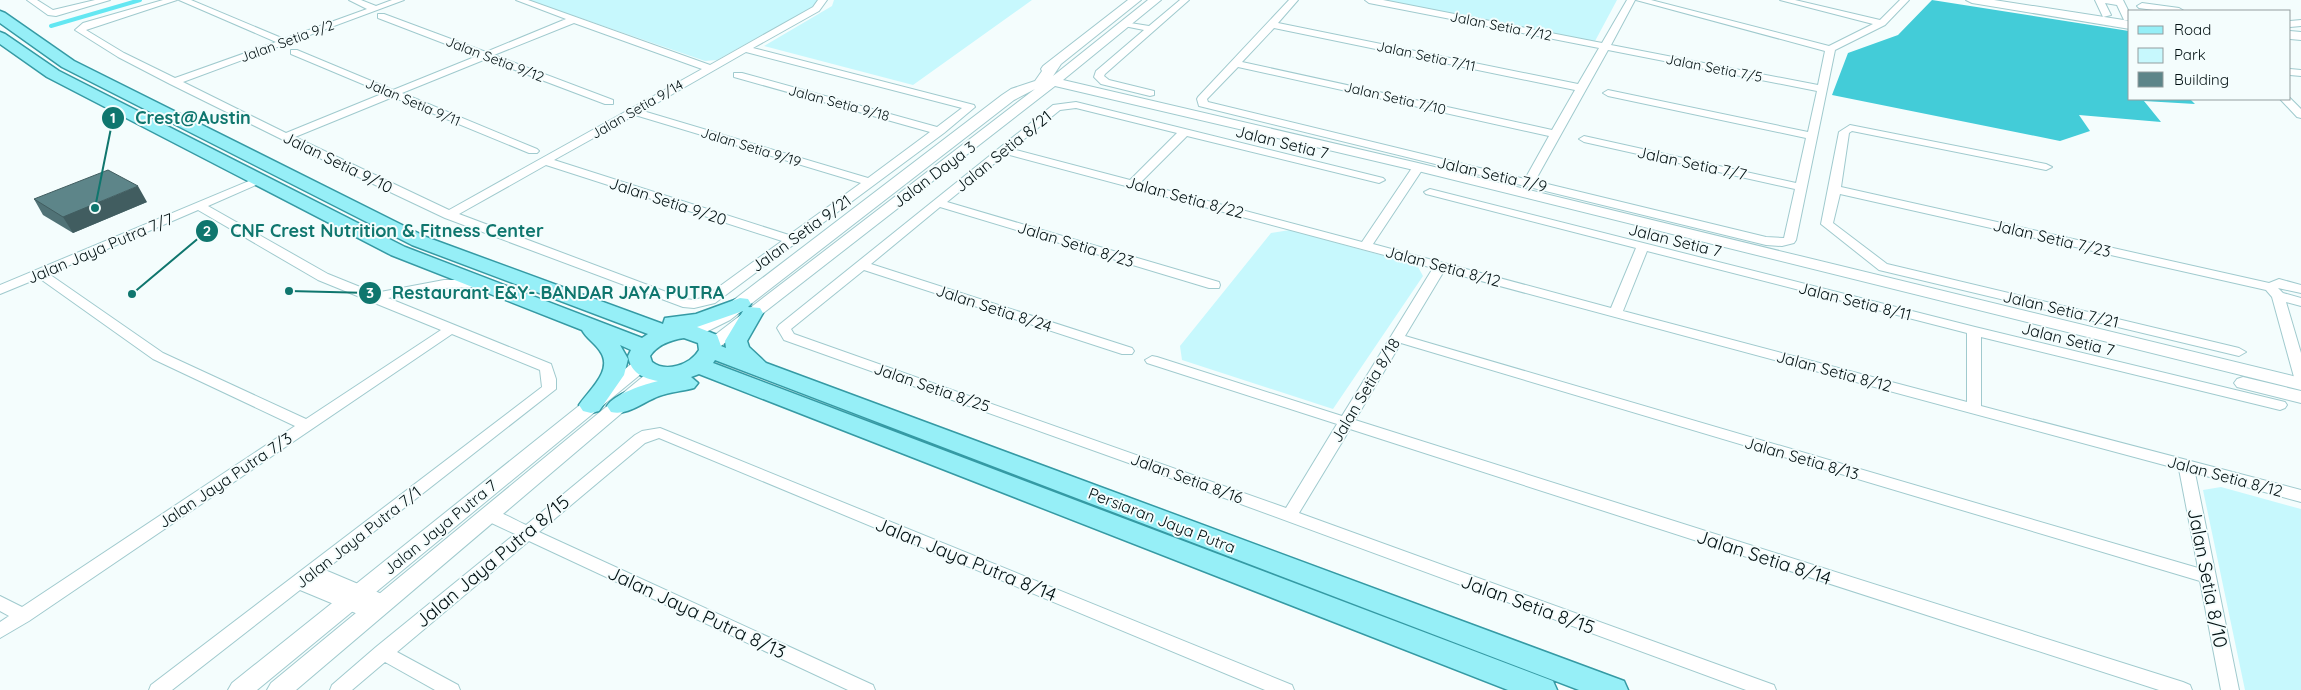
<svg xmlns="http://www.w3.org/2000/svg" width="2301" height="690" font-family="Quicksand,sans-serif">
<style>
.green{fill:#c7f8fd}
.forest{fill:#43ccd8}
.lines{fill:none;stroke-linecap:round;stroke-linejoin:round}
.stream{stroke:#63e7f2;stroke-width:4}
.minor-casing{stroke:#a0cace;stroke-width:2}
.tertiary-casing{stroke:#a0cace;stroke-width:2}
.primary-casing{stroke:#359aa4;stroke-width:3}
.minor{fill:#fff;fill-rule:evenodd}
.tertiary{fill:#fff;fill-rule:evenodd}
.primary{fill:#96eff7;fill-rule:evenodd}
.wall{fill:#507276}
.shaded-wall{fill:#415d60}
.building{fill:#5d8589;stroke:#415d60}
.labels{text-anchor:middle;stroke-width:4;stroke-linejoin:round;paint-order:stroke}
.far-street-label{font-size:14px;fill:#021012;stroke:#f4fdfd}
.street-label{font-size:16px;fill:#021012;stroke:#f4fdfd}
.near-street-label{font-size:19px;fill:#021012;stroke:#f4fdfd}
.leader{fill:none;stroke:#0f766e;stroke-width:2}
.callout-dot{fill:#0f766e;stroke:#f4fdfd;stroke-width:2}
.mark-label{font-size:15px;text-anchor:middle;font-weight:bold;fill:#fff}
.callout-label{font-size:18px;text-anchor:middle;font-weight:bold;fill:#0f766e;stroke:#f4fdfd;stroke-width:4;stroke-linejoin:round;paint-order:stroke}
</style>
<rect width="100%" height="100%" fill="#f4fdfd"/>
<path class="green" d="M528,0H817L818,2L815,6L717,60L705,61Z
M834,0H1032L913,85L764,46L832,6Z
M1385,0H1617L1594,43Z
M1290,230L1417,265L1423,276L1333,409L1182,360L1180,346L1271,233Z
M2221,487L2301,509V690H2245L2203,490Z"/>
<path class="forest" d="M1932,0L2129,31L2130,99H2190L2195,104L2144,101L2161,122L2079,115L2090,131L2060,141L1832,95L1848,53L1898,35Z"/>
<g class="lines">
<path class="stream" d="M51,26L140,0"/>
<g class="minor-casing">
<path id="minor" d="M27,0H37L53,10L95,0H110L56,16L48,15Z
M163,0H177L86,30L124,53L175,78L276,42L179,0H191L284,39L367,9L349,0H361L376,6L392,0H404L183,82L286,133L384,93L291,54V50H297L393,90L477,56L378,18V14H384L486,52L566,19L516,0H528L710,65L813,7L818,0H827L819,11L753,48L974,105L975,107L944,133L715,303L694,308L683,307L445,218L350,173L170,84L118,57L75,30L83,23ZM574,23L702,69L449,210L295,137L393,97L529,153H537L539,151L537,149L402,93L486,59L605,104H613V100L494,55ZM746,52L962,108L937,127L742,73H734V77L930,132L868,178L643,111ZM635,115L861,183L789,235L554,160ZM546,165L782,241L705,297L694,300L685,299L459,214Z
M1180,0H1189L1105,74L1104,76L1109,80L1154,91V95L1150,96L1101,84L1094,77L1096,71L1144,30L1124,26V22L1149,26Z
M1289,0H1298L1278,23L1578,84L1599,48L1369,3L1365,0H1383L1602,43L1627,0H1635L1611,45L1818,85L1825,51L1636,0H1651L1829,46L1873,24L1780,0H1795L1880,20L1900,0H1909L1885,25L1835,50L1796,240L1794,243L1782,246L1766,245L1199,106L1197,99L1198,97ZM1274,28L1575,90L1552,130L1242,62ZM1608,50L1817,91L1808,132L1608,90L1603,93L1608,96L1806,138L1796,183L1584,136L1579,139L1584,142L1795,189L1784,238L1766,237L1535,181ZM1238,67L1549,136L1525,179L1208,102L1207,99Z
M2095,0H2123L2130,14V20H2124L2117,5L2105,3L2111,15L2103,17Z
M2142,3L2179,8L2184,11H2161L2139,8L2137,6Z
M2301,20V26L2290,27V21Z
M2290,69L2301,70V76L2290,75Z
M2290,98L2301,109V118L2297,117L2280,99Z
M1076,102L1383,178L1385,180L1379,183L1187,136L1140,183L1362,242L1414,165H1422L1424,167L1373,244L1611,308L1636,248L1426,194L1424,192L1430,189L1975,327L2285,402L2287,405L2285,408L2280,410L1981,337V406L2301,490V502L2195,473L2239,690H2221L2200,581L1401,343L1355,420L2183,682L2190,685L2192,690H2159L1350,429L1299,513L1774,685L1776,690H1746L1151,471L784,340L777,328L779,325L1053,105ZM1076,108L1177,133L1130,180L1012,149L1060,110ZM1006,154L1433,268L1342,416L1157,357L1152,356L1145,360L1147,363L1337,424L1286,508L794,334L791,329L864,270L1122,354H1132L1134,351L1132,348L871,264L940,207L1209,288H1219L1220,285L1219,282L947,202ZM1647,251L1967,333V402L1623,311ZM1444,271L2179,469L2198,568L1405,336Z
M1850,125L2046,164L2052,167L2046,170L1852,131L1849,133L1841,187L2269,283L2279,279L2301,285V293L2278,288L2283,293L2301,298V306L2286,302L2301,353V382L2294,377L2272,297L2266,290L1840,194L1833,223L1887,264L2239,348L2246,352L2239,356L1879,270L1821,224L1839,132Z
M261,176L267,179L265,181L208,206L328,274L375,293L444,280H484L485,283L484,286L479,287L444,288L388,298L551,364L556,379V389L325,570L389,597L392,602L389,607L383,609L377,607L312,580L377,607L380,612L377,617L371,619L365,617L300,590L172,690H149L151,685L542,387L540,370L452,334L29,621L0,638V622L9,616L0,611V596L22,607L295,426L153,359L39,278L0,294V285ZM198,210L318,280L441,330L306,419L163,353L49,274Z
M660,428L1292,685L1294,690H1265L659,438L645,443L539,532L873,685L875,690H848L529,541L397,652L458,685L460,690H435L385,662L352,690H330L332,685L376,647L515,534L483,519L481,515L483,511C496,507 514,520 526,525L635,435L642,431Z"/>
</g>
<g class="tertiary-casing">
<path id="tertiary" d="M1128,0H1141L1061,64L1053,76L1148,0H1161L1063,80L1418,163L2301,378V390L1418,171L1055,86L717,349H705L702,345L1035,89L1014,100L730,320L698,336H686L683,332L686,328L718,312L1002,95L1011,89L1035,81L1042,71L1041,69L1043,66Z
M1966,0H1994L2130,21V29L1972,3Z
M2290,31L2301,32V40L2290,39Z
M641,359L647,361L650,365L647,369L257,690H228L232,683L635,361Z
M657,368L663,370L666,374L663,378L296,690H267L271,683L651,370Z
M2243,377L2301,391V403L2237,387L2234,383L2237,379Z"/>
</g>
<g class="primary-casing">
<path id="primary" d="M0,11L5,13L74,61L426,237L663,324L665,318L696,314L740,298L748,299L751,304L748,307L760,308L763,313L747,341L749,347L766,363L1624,681L1628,690H1579L715,360L713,363L1553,681L1557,690H1508L699,374L691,377L698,383L694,388C683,391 670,392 659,396C643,402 628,416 611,412L607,406C614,394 645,384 658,381C642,378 631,373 628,356L631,350L620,345L628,359L624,375L599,411L591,413L583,411L579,405C589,390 614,370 600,351C595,343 586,338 582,330L391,255L47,77L0,44V32L5,34L59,71L405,247L642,338L648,334L412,245L62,67L0,23ZM743,311L725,341L726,348L721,346L717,335L697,327ZM684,338L698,343L699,350C690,365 666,373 652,362L650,356C658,344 671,340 684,338Z"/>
</g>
<use href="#minor" class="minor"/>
<use href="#tertiary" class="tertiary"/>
<use href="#primary" class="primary"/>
</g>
<path class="wall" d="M34,199L147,202L73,233L43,215Z"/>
<path class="shaded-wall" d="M138,186L147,202L73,233L63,217Z"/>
<path class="building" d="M108,170L138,186L63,217L34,199Z"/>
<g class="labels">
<g class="far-street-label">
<text transform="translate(1501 26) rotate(11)" y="5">Jalan Setia 7/12</text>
<text transform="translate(287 41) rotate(-20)" y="5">Jalan Setia 9/2</text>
<text transform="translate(1426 56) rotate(12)" y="5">Jalan Setia 7/11</text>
<text transform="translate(495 59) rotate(21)" y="5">Jalan Setia 9/12</text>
<text transform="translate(1714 68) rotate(11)" y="5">Jalan Setia 7/5</text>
<text transform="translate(1395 98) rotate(13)" y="5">Jalan Setia 7/10</text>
<text transform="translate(413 102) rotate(23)" y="5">Jalan Setia 9/11</text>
<text transform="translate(839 103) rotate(15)" y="5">Jalan Setia 9/18</text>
<text transform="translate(637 109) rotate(-30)" y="5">Jalan Setia 9/14</text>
<text transform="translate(751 147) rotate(17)" y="5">Jalan Setia 9/19</text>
</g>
<g class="street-label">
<text transform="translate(1282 142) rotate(14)" y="6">Jalan Setia 7</text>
<text transform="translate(1003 151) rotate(-39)" y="6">Jalan Setia 8/21</text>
<text transform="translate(338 162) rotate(26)" y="6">Jalan Setia 9/10</text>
<text transform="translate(1692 163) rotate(12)" y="6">Jalan Setia 7/7</text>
<text transform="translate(934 174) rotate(-37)" y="6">Jalan Daya 3</text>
<text transform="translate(1492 174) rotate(13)" y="6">Jalan Setia 7/9</text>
<text transform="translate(1185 197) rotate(15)" y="6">Jalan Setia 8/22</text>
<text transform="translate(668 201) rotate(18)" y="6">Jalan Setia 9/20</text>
<text transform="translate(801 233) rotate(-36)" y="6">Jalan Setia 9/21</text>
<text transform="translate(2052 238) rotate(13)" y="6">Jalan Setia 7/23</text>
<text transform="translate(1675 240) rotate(14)" y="6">Jalan Setia 7</text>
<text transform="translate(1076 244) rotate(17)" y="6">Jalan Setia 8/23</text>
<text transform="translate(100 248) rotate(-23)" y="6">Jalan Jaya Putra 7/7</text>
<text transform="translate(1443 266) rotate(15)" y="6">Jalan Setia 8/12</text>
<text transform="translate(1855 301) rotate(14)" y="6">Jalan Setia 8/11</text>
<text transform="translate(994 308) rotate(18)" y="6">Jalan Setia 8/24</text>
<text transform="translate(2061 309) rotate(13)" y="6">Jalan Setia 7/21</text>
<text transform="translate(2068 339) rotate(14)" y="6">Jalan Setia 7</text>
<text transform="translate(1834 371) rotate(15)" y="6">Jalan Setia 8/12</text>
<text transform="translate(932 387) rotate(19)" y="6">Jalan Setia 8/25</text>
<text transform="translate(1365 390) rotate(-59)" y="6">Jalan Setia 8/18</text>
<text transform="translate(1802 458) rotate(16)" y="6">Jalan Setia 8/13</text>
<text transform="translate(2225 476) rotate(15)" y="6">Jalan Setia 8/12</text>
<text transform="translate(1187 478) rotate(20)" y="6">Jalan Setia 8/16</text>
<text transform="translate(225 480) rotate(-34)" y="6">Jalan Jaya Putra 7/3</text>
<text transform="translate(1162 520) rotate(21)" y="6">Persiaran Jaya Putra</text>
<text transform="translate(440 527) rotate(-39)" y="6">Jalan Jaya Putra 7</text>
<text transform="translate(358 537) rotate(-38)" y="6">Jalan Jaya Putra 7/1</text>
</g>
<g class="near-street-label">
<text transform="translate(1764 557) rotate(18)" y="7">Jalan Setia 8/14</text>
<text transform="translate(966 559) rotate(22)" y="7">Jalan Jaya Putra 8/14</text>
<text transform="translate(492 561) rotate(-40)" y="7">Jalan Jaya Putra 8/15</text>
<text transform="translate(2208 578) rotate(79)" y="7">Jalan Setia 8/10</text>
<text transform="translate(1528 604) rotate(20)" y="7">Jalan Setia 8/15</text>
<text transform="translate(697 612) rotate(25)" y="7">Jalan Jaya Putra 8/13</text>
</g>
</g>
<path class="leader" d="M95 208L113 118M132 294L207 231M289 291L370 293"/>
<g class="callout-dot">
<circle cx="95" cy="208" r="5"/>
<circle cx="132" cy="294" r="5"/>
<circle cx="289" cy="291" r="5"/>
<circle cx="113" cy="118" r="12"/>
<circle cx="207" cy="231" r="12"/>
<circle cx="370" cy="293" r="12"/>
</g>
<g class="mark-label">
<text x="113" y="123">1</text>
<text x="207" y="236">2</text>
<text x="370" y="298">3</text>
</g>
<g class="callout-label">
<text x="193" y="124">Crest@Austin</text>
<text x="387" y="237">CNF Crest Nutrition &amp; Fitness Center</text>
<text x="558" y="299">Restaurant E&amp;Y- BANDAR JAYA PUTRA</text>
</g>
<rect x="2128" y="10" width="162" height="90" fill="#f4fdfd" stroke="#939e9f"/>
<rect x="2138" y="26" width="25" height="8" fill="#96eff7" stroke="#939e9f"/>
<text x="2174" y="35" font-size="15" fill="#021012">Road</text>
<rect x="2138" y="48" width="25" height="15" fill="#c7f8fd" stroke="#939e9f"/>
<text x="2174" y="60" font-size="15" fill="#021012">Park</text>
<rect x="2138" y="72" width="25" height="15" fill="#5d8589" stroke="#939e9f"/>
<text x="2174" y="85" font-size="15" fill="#021012">Building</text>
</svg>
